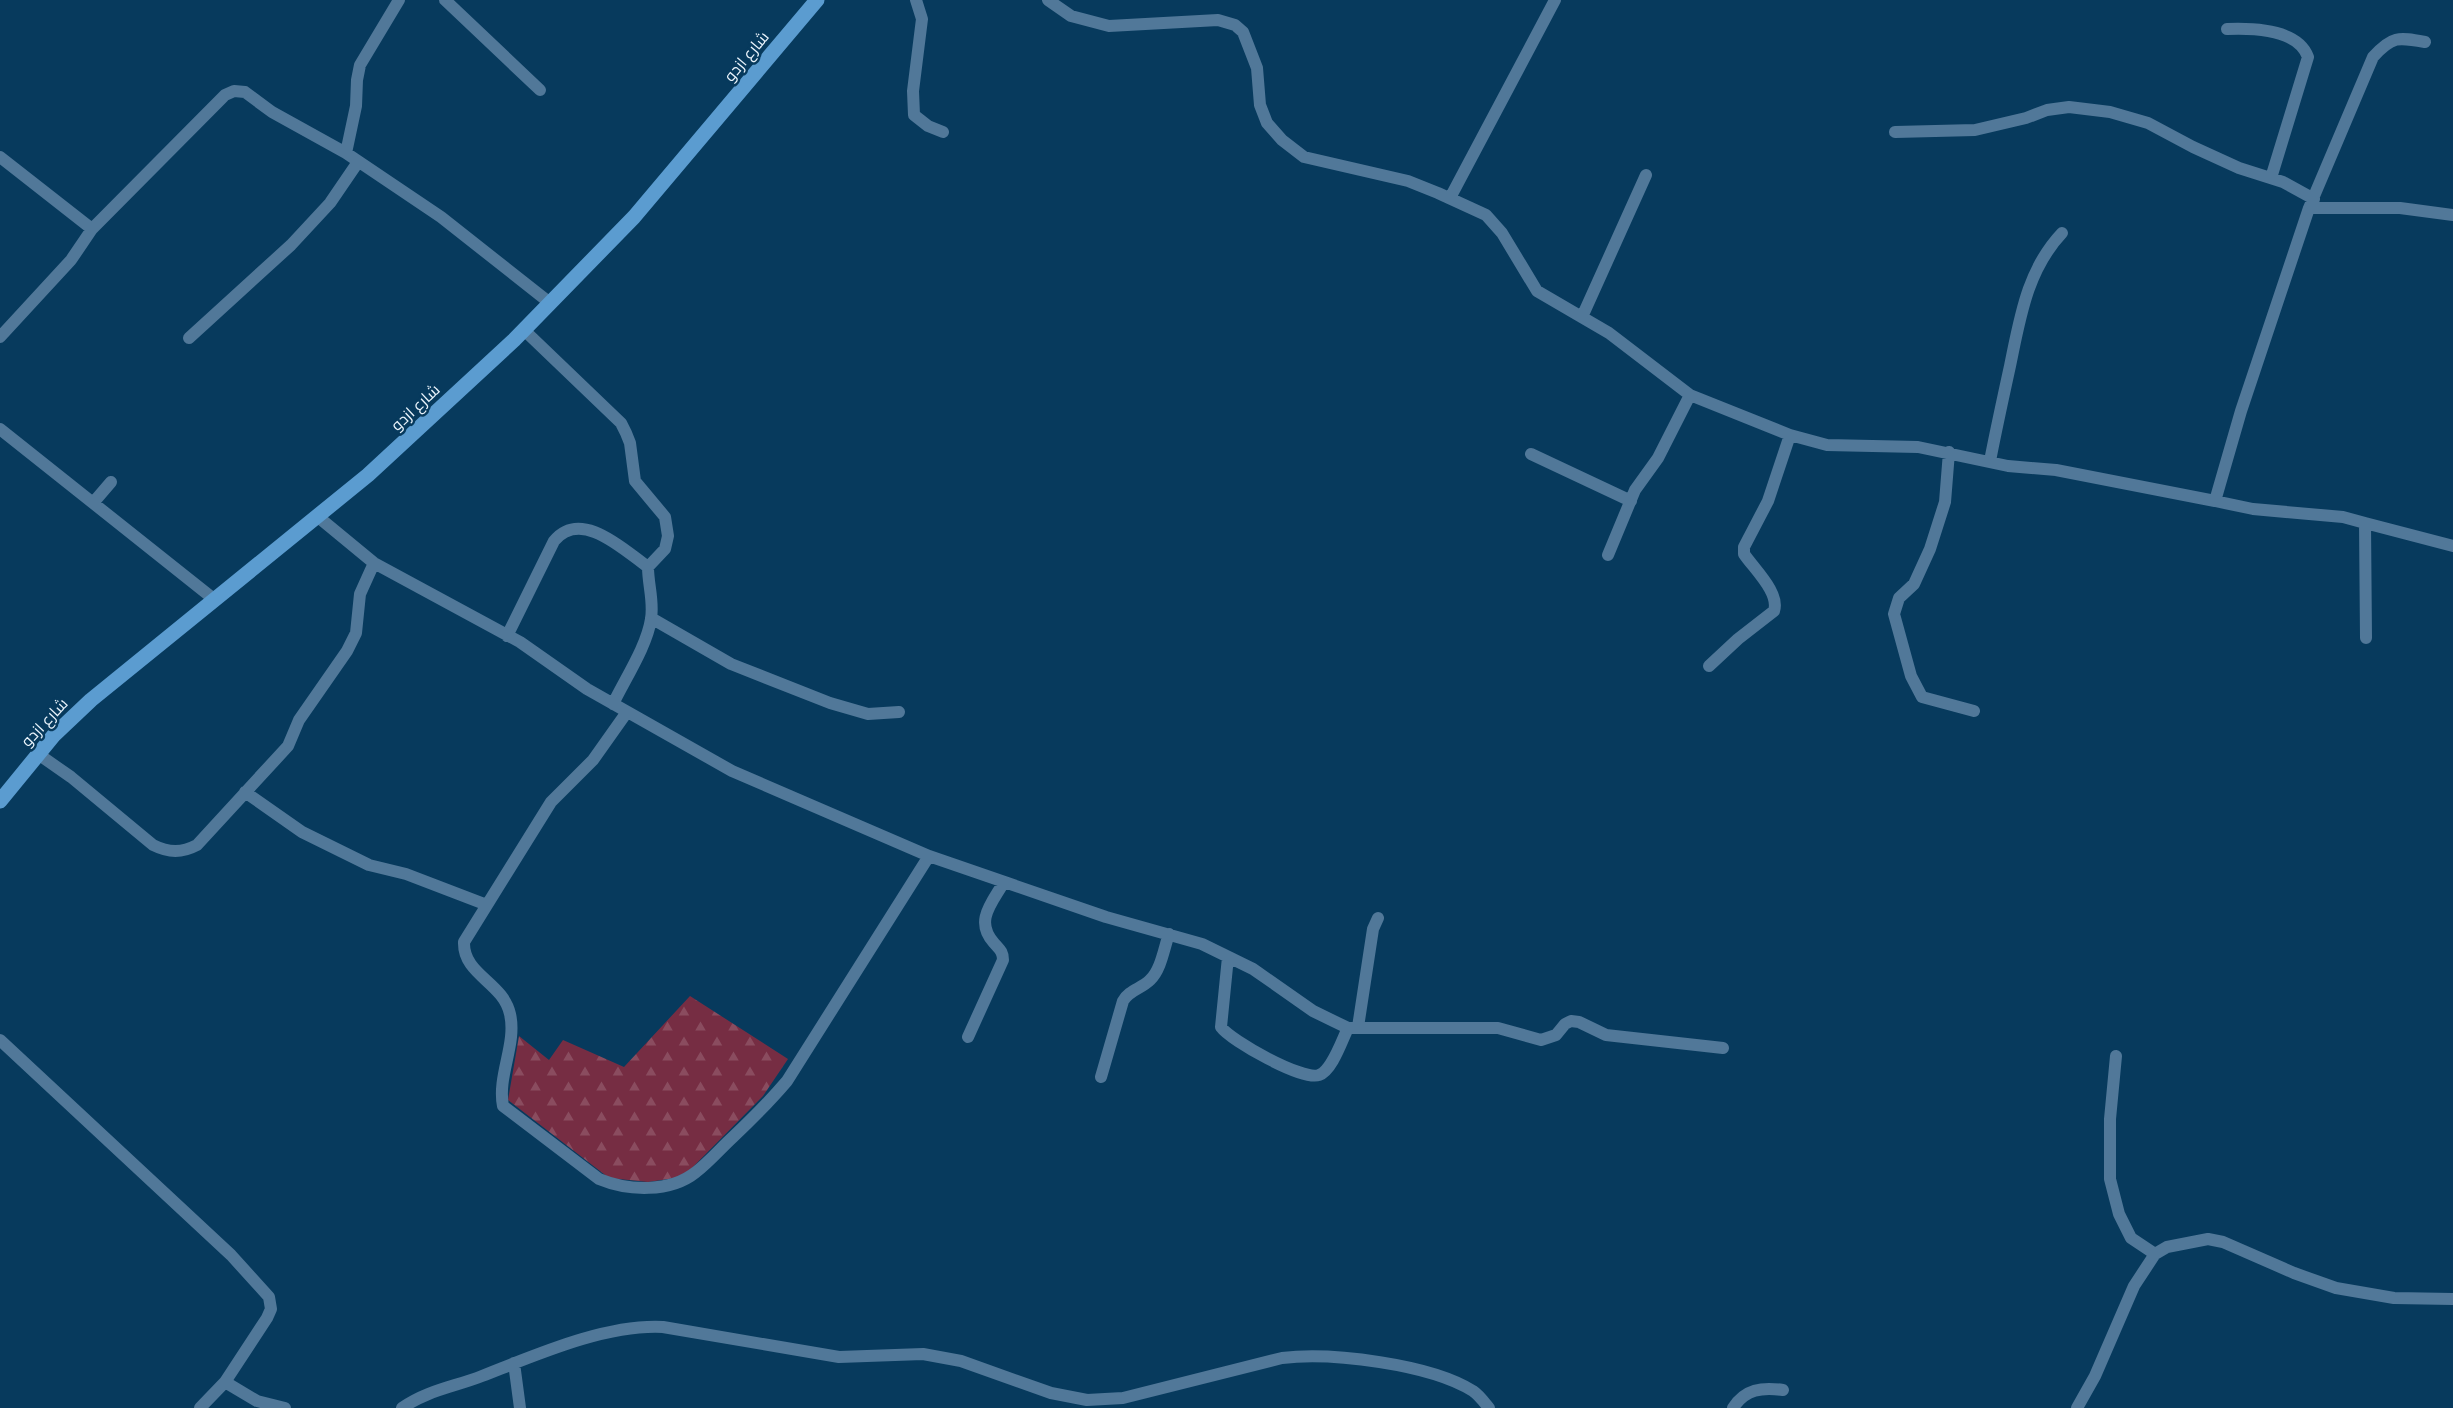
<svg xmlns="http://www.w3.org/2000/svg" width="2453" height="1408" font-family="'Exo 2',Cairo,sans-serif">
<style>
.forest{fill:url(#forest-firs)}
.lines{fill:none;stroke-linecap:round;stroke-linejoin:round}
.street{stroke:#517899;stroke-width:12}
.secondary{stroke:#5b9cd0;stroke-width:15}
.labels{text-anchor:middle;stroke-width:5;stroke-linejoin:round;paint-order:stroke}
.street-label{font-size:16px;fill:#eaf4fc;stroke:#073a5d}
</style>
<defs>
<pattern id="forest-firs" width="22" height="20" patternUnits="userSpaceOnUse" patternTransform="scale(1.5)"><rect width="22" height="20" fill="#762d43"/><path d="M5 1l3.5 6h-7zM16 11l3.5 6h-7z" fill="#8a4c5f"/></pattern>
</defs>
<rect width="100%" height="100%" fill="#073a5d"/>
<path class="forest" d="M690,996L788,1059L763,1096L690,1170L675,1178L648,1182L609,1178L508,1100L519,1036L549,1060L563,1040L624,1067Z"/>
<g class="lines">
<path class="street" d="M399,0L360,65L357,80L356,106L346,153L441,217L550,303
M445,0L540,90
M916,0L922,19L913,91L914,115L928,126L943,132
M1048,0L1071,16L1109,26L1218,20L1235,25L1243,32L1257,68L1260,105L1267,123L1282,140L1304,157L1408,181L1438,193L1486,215L1502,233L1537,291L1609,333L1690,395L1790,435L1827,445L1918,447L2008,466L2056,470L2215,501L2241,411L2309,208L2373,57C2392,36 2398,37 2425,42
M2227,29C2252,28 2298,29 2308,57L2271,178
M1895,132L1975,130L2026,118L2047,110L2069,107L2110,112L2148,123L2193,147L2239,168L2283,182L2314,199
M0,157L92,229
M1450,198L1555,0
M2309,208H2400L2453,215
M1582,317L1646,175
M524,330L621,423L626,433L630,443L635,481L665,517L668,536L665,549L648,567C648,585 654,601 651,619C647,646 625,679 613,704
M0,337L71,260L92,229L225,95L234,91L245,92L272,112L346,153
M189,338L291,245L330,203L358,162
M0,429L215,600
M1949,452L1945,502L1930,549L1914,584L1899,598L1894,614L1911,676L1922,697L1974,711
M1531,454L1631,501
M1990,461C1996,430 2003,398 2010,366C2020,318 2027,270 2062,233
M2215,501L2253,509L2343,517L2365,523L2366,638
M93,503L111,482
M317,516L374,563L520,642L587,689L732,771L929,856L1106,917L1202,944L1253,969L1313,1011L1348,1028H1498L1541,1040L1556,1035L1565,1024L1571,1021L1579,1022L1606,1035L1723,1048
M2365,523L2453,546
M1608,555L1635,490L1658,458L1690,395
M651,618L731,664L830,703L868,714L899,712
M507,636L554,541C581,508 624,550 648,567
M1709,666L1738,639L1774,611C1780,593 1755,570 1744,554V547L1768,501L1790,435
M627,712L593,760L551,802L464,942C463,975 503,982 510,1014C517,1044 497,1076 503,1106L599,1179C628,1191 670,1193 696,1172C709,1162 720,1149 733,1137C752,1119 770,1101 787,1081L929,856
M38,754L71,777L153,845C169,853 182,853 197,845L288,746L299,720L347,651L356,633L360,594L374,563
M245,792L302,832L369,865L406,874L487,905
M1228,957L1221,1027C1231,1041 1303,1081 1319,1075C1332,1071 1342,1040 1348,1028
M1358,1027L1373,929L1378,918
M968,1037L1003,960C1003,951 999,949 994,943C974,921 992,903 1004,882
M0,1040L231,1255L269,1297L271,1309L267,1318L225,1382L200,1408
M2116,1056L2110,1119V1179L2119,1214L2131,1238L2155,1254
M1101,1077L1123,1001C1129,990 1141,989 1150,980C1161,970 1164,948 1169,934
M514,1363L520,1408
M225,1382L257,1401L285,1408
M402,1408C428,1390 454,1387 482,1376C536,1355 605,1324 663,1327L839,1357L923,1354L961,1361L1051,1393L1087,1400L1123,1398L1282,1358C1331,1352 1430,1364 1473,1391C1479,1395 1484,1402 1489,1408
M1733,1408C1745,1389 1762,1387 1783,1390
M2077,1408L2095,1376L2134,1286L2155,1254L2167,1247L2208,1239L2223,1242L2294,1273L2336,1288L2394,1298L2453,1299"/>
<path class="secondary" d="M0,801L54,735L91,700L368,475L514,340L634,217L817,0"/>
</g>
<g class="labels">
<g class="street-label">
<text transform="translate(746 56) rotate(-50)" y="6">شارع ازدو</text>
<text transform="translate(415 407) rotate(-43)" y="6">شارع ازدو</text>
<text transform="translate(44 722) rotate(-47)" y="6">شارع ازدو</text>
</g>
</g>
</svg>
